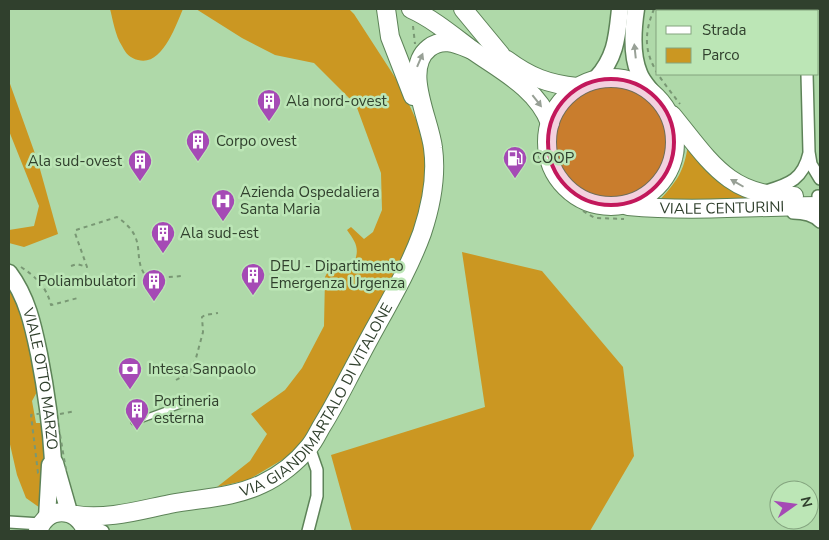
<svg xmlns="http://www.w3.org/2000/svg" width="829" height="540" font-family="'Nunito Sans',sans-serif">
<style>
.green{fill:#cb9722}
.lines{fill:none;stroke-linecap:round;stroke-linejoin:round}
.lane-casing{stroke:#5d8358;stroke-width:8}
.street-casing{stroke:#5d8358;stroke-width:14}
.secondary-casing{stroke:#5d8358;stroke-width:19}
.primary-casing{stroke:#5d8358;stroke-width:20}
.path{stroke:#799874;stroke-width:2;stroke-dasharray:4 4;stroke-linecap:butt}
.lane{stroke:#fff;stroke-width:5.5}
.street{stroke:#fff;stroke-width:11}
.secondary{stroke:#fff;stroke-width:16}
.primary{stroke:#fff;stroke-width:18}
.oneway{fill:#98a096}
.marked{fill:#c2185b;fill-opacity:0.2;stroke:#c2185b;stroke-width:4;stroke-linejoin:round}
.labels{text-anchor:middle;stroke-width:5;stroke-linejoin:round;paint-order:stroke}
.poi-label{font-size:15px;fill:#30402d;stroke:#bce6b6;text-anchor:start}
.street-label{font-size:15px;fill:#30402d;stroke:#bce6b6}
</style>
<rect width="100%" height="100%" fill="#afd9a9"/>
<path class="green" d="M110,9H183C176,25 162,67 138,60C130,58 126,54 122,46C115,35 113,20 110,9Z
M196,9H349L354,14L400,85L427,143L424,196L391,298L347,380L292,454L248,480L217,487L250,461L267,434L251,414L285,390L302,368L324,326L325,277L328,271L338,272L353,266C360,249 357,244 347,230L351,227L364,239L373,232L382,210L381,173L356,105L314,63L275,55L242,38Z
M9,81L38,162L58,234L24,247L9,243V230L34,226L39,206L9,131Z
M555 141a56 56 0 1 1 112 0a56 56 0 1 1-112 0Z
M688,145L713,176L734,191L759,202L659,201C677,181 684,172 688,145Z
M462,252L542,271L623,367L634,456L590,531H352L331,455L485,407Z
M9,281L28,328L38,390L32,401L36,423H45L47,434L43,510L26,498L17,475L9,440Z"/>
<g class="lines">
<g class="lane-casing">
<path id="lane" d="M134,422L186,403"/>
</g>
<g class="street-casing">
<path id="street" d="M808,11V9
M807,74L809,152L811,164L820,179
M766,191C790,184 803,179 809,153
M818,196L820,197
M793,213C802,213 813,215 820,222
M9,522L41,524
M94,527L103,531
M308,531L317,496V470L309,447"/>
</g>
<g class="secondary-casing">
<g id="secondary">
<path d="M636,9C633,29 631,54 639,73C641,79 646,85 650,90"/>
<path d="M596,79C616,57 617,37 620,9"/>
<path id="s1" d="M9,273C27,297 33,325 39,354C46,390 51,425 53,461L50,465L47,518"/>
<path d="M55,463L69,512"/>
</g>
</g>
<g class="primary-casing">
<g id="primary">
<path d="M386,9L390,37L413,96"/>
<path d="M411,9C433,19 452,35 472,50C500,70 537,88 550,123"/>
<path d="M463,9L501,55"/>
<path d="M507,60C530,77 548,84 577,87"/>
<circle cx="611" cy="142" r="64"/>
<path d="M672,115C709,160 729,198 794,196"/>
<path id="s2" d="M628,206C692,212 756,206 820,206"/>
<path id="s3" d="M76,515C107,520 140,510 170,504C200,498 233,498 262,484C279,476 297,462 309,447C315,440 318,432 323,424C336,403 347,380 359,358C380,317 406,277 422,233C431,206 437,177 433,148C430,120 402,69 429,48C443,37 457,44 472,50"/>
<path d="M38,531C47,506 76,506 86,531"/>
</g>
</g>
<path class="path" d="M654,9C636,52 655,71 680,104
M413,26L415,44
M659,195C672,181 681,170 684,150
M216,196L221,209
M583,211L595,218L624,219
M71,266L77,264L87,267L75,233L76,230L117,217C151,240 129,257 148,279L181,276
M21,267C36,277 46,286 51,305L78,298
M176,380L190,372L196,358L203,332L202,317L205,315L218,313
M56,411L66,470L38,473L31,415Z
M60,414L75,411"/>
<use href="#lane" class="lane"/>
<use href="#street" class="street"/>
<use href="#secondary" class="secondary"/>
<use href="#primary" class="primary"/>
</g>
<defs><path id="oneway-solid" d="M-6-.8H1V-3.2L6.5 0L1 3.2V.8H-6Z" transform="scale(1.25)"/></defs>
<g class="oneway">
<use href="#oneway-solid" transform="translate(635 51) rotate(-96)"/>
<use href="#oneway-solid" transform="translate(420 60) rotate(-67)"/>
<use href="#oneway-solid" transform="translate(537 101) rotate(52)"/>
<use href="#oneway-solid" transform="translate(737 183) rotate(-150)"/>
</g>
<path class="marked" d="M548 142a63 63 0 1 1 126 0a63 63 0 1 1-126 0Z"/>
<defs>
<g id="building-pin" transform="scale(1.25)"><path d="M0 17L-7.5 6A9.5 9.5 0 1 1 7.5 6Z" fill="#a54ab5" stroke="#bce6b6"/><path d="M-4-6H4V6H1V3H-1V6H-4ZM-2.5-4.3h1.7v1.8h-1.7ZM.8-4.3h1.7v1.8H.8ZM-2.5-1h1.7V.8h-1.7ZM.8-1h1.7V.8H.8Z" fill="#fff"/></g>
<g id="fuel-pin" transform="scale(1.25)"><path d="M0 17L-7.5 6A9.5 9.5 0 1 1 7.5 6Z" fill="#a54ab5" stroke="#bce6b6"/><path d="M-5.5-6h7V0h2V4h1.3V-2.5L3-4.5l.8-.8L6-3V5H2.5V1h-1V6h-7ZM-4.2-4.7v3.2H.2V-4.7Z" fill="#fff"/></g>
<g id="hospital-pin" transform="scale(1.25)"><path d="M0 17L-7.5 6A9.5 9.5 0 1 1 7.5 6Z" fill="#a54ab5" stroke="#bce6b6"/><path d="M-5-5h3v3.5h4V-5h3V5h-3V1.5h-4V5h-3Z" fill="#fff"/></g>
<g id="bank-pin" transform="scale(1.25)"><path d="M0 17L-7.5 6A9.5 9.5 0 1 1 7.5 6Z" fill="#a54ab5" stroke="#bce6b6"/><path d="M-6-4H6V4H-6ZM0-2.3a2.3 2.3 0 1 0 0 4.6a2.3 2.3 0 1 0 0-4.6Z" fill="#fff"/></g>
</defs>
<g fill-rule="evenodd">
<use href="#building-pin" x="269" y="101"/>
<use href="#building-pin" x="198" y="141"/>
<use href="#fuel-pin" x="515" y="158"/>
<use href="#building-pin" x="140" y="161"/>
<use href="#hospital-pin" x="223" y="201"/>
<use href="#building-pin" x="163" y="233"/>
<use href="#building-pin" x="253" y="275"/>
<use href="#building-pin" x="154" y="281"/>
<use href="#bank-pin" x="130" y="369"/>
<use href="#building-pin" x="137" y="410"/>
</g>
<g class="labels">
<g class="poi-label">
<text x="286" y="106">Ala nord-ovest</text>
<text x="216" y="146">Corpo ovest</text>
<text x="532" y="163">COOP</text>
<text x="122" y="166" text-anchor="end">Ala sud-ovest</text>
<text x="240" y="197">Azienda Ospedaliera<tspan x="240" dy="17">Santa Maria</tspan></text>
<text x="180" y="238">Ala sud-est</text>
<text x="270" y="271">DEU - Dipartimento<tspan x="270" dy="17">Emergenza Urgenza</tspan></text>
<text x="136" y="286" text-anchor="end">Poliambulatori</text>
<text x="148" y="374">Intesa Sanpaolo</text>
<text x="154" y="406">Portineria<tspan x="154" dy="17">esterna</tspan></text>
</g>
<g class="street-label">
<text dy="5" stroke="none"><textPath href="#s2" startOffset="94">VIALE CENTURINI</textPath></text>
<text dy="5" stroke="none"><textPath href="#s1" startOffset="112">VIALE OTTO MARZO</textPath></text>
<text dy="5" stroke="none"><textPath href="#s3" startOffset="290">VIA GIANDIMARTALO DI VITALONE</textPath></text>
</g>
</g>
<rect width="829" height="540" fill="none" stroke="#30402d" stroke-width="20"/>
<rect x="656" y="10" width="162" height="65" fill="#bce6b6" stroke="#84a47f"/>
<rect x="666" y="26" width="25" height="8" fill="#ffffff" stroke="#84a47f"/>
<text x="702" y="35" font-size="15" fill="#30402d">Strada</text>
<rect x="666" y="48" width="25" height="15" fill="#cb9722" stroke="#84a47f"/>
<text x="702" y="60" font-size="15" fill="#30402d">Parco</text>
<g transform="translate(794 505) rotate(76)"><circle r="24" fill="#bce6b6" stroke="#84a47f"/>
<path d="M0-4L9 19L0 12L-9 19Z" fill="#a54ab5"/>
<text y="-8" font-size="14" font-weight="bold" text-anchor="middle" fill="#30402d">N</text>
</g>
</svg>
